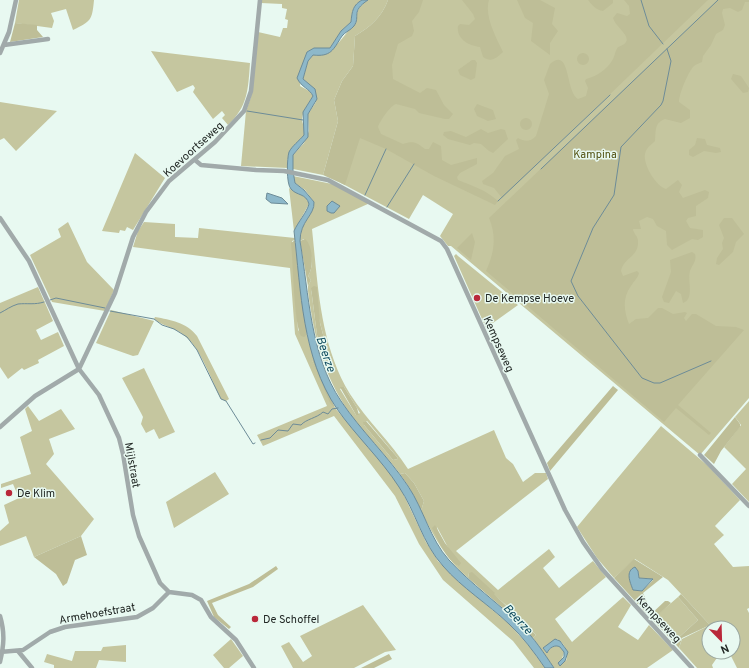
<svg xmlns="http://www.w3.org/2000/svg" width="749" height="668" font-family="Overpass,sans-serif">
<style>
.green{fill:#c5c69f;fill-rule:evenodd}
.forest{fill:#bebe97;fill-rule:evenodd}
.water{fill:#8db8ca;stroke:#6d8c98}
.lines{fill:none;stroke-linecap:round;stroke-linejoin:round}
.stream{stroke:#6d8c98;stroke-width:1}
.minor{stroke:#a1aaaa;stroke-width:4.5}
.poi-dot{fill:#b9283a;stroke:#e8f9f1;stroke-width:1.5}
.labels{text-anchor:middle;stroke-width:3;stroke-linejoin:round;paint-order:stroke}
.street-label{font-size:11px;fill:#212724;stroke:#e8f9f1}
.park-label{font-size:11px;fill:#525110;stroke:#e8f9f1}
.poi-label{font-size:11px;fill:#212724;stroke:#e8f9f1;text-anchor:start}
.water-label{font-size:12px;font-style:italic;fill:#0f4b5e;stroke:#e8f9f1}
</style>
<rect width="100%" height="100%" fill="#e8f9f1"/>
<path class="green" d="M19,0H94C92,21 91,21 73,30L66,9L51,13L54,21L52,28L15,23Z
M262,0H362C353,5 352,11 351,22L341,31L330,48H314L307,52L300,86L311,92L313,96C309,103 303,110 302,119C302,124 306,129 304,135C298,146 285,150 288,168L241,166L246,111L251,97L258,32L280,37L283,28H287L288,20L285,19L287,9L282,8V4L261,3Z
M368,0H388C382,17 370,27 355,36L353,66L342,81L334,100L338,121L323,175L293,169V155L304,143L309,131L308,114L316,102L311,86L303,79L308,61L313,55C333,57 343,35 356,22C356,11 359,6 368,0Z
M390,0H749V398L700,455L451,246H448L440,236L453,214L423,195L409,219L341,183Z
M151,51L250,63C248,90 248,106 228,125L222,118L225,115L222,111L213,119L193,92L195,88L193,85L177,92Z
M0,102L57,111L16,151L4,138L0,140Z
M135,153L165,178L133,230L127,227L125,231L120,230L119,233L102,231Z
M293,176L332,184L370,203L312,229C318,286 320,345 350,394C367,421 391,442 408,469L494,430L506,458L513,464L523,482L535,473H546L548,479L456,551L498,590L549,549L555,557L543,568L559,588L593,561L606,577L555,619L572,642L623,597L631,605L618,627L638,640L649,625L673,650L647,668H554L533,638L536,635L514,612L469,573L468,578C446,559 434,537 421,511L424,501L414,483L405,473L400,474C384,452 364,434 349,412C323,374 314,337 308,291V286L311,280L308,276C315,266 311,248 304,239L300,241C300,221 313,218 314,202L305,190L295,183ZM311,288L327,350L323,352L317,335ZM344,387L360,413L356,415L340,389ZM367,421L397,457L398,459L393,460L364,425V422ZM437,527L458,566L439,541ZM557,639C565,644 569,652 566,661L562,659L564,652L560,647C555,644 549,648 547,653L543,648Z
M289,188C296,194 306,193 309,204L294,231Z
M68,222L87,262L114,290L105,311L52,302L30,255L61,237L58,229Z
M144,222L175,224V237L198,238L199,228L295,238V240L292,241L298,330L304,336L307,335L314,360H312L335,408L384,465L401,489L426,542L438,561L457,580L509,624L529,646L545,668H534L513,641L443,580L419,544L395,496L334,416L263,446L257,435L327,406L295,334L290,268L133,247L138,231Z
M456,254L458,256L518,305L486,328L454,256Z
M38,287L53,321L36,330L41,340L58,332L64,346L38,360L39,363L24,370L22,368L8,379L0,367V303Z
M111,310L154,321L138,355L133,356L96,343Z
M155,317C171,320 186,322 197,336L229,399L226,401L221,399C212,382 201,349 186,337C177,328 164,327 154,319Z
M144,368L175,432L159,439L154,429L146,433L141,424L143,417L141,413L122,378Z
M749,401V502L732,484L746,469L724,447L741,425L735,417Z
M28,406L39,421L61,409L75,429L49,439L54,454L46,464L94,519L81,536L34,557L26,536L0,546V531L9,523L4,505L19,498L13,484L1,488V484L31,474L20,437L32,431L25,409Z
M661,426L707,465L740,500L715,526L724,535L714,544L733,567L749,566V608L747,609L749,613V668H737L729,652H733V628H709V652H721L712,665L713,668H697L679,648L682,639L710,625L668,580L635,559L614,578L597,558L577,527Z
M215,472L229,494L174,528L166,502Z
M678,597L698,620L676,640L655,617Z
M363,605L396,650L385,652L354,668H293L281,646L289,642L303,662L312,656L300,636Z
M231,639L243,656L229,668H224L213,655Z
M126,645V662L99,660L96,668H54V665L44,662L47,654L72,661L75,651H101L103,647Z"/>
<path class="forest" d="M388,0H423L419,12L412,21L414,31L412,36L398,44L392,65L393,79L420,93L427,88L436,90L444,105L453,114L449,119H445L419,113L415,109L396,104C390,106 380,121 378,127L381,134L403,144C414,140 417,143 425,149H429L433,142L441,146L442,160L451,165L477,158V164L460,173L457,177L458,180C473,186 486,190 498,201L495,205L434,176L386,149L360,138L345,185L323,175L338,121L334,100L342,81L353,66L355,36C370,27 382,17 388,0Z
M462,0H489C484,16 496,37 503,52C496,58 492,63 483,57L480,47C469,46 456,39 458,26L460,24L469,25L475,19L473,14Z
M517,0H540L555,8L552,24L558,31L550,43V55L531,41L533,23L525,18Z
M588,0H613V3L603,11C596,10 592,5 588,0Z
M624,0H708L502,198L494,188L483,184L482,181L493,173L505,156L519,149L516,140L518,138C525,142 530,142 536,136L549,94L544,80L550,64C571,46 565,92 578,99L586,96L588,88L585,81L586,79C597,76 607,70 613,59C615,55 615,51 618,47C639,40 616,29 613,18L617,13L627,16L630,14L629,6Z
M718,0H749V2H745L742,10L738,12L730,8L723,9L722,13L725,25L723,30L716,34L711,45L703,56L702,62C700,63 696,64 694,66C688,72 679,94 679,102L690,110V118L681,123L665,119C654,123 656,131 655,141C651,145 646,148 645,154C643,165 656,186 666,189L678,180L682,185L679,192L683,198L705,190L709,192L708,198L696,206V216L688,218L686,221L690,228L703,230V237L698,240L692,239L672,250L667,245L666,231L657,226L653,219L647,217L639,221L641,229H633C633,233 638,236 638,241C639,257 623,258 621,271L623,276L637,271L639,273C638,278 634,281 631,286C622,298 624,311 629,324L636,319L648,318L658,308H662L673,314L685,312L687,313L684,318L686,321L692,314H696L716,326L736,327L744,330L678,405L711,433L709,435L676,408L664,422L486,271C494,253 497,237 489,218Z
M15,23L37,25V30L43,37L10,42Z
M577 59a6 6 0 1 1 12 0a6 6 0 1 1-12 0Z
M472,60H475L477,63L475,78L471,80L460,75L458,70Z
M733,74L741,76L749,88L748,92L743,93L731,79Z
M477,104L493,110L496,119L488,121L477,116L474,109Z
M520 124a6 6 0 1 1 12 0a6 6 0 1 1-12 0Z
M481,129L488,133L501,129L505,130L508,139L493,153L489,151L481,144L474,143L470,145L448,139L443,135L444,132L451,131L466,137Z
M697,138L705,139L707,145L720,148L721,152L716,153L704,151L693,157L689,155V150L695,145Z
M724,218H732L744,234L736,242L733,252L719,265L716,264L717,258L723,249L722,243L724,238L719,225Z
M472,233L475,242L471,260L457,248Z
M305,239C313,245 314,268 308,276L311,280L308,286L300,241Z
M295,240L307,335L304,337L301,336C294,324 293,261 291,243Z
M692,252L695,254C697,261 692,265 690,271C687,280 695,299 683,303L681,294L676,291L669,303L664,302L662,297L671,272L670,260Z
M314,286L317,287L320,323L327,350L324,352L317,335L311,288Z
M312,360H314L335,408L330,403Z
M613,386L618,390L550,471L547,463Z
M340,387H344L357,408L359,415H356Z
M735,417L740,424V427L721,451L714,464L704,455Z
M366,421L397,457L398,459L393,460L364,425L363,422Z
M405,473L414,483L424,501L421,511L409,487L400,474Z
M435,525L445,543L461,563L459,566C447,561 438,540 432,528Z
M81,536L87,555L75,560L67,583L63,586L56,574L34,557Z
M634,559L663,577L643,593L649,607H651L646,613L614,578ZM638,571L639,578H647L653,580L642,591L634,590L631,582Z
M276,566L278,569L253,587L212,603L218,615L231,627L229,629L214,617L207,601L249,584Z
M472,572L495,593L494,594L536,635L533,638L512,616L468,578L469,573Z
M681,594L710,625L682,638L679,648L649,616L665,601H668L671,603L656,617L676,640L698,620L678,597Z
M389,654L392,659L374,668H361Z"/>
<path class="water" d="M362,0H368C350,12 361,16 354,26C351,30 345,32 342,36C333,50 331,57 313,55L308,61L303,79L315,89L317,99L308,114V137L293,155V171L295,183L304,190L314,202C315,215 300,221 300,241C309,294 310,355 341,401C361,431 388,456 408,486C424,510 430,539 449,560C471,584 498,603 521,625C534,638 544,653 554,668H545C534,652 523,637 509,624C488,604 462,588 443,566C422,543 416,512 399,487C381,459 356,436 337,409C302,357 301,292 294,231C298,222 307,212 309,204C306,193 297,196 291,189C286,184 287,158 289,152C292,146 299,141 304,135L303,112L313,96C310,89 301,87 297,78L307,52L314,48H330L341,31L351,22C352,11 353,5 362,0Z
M267,193L282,198L288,204L271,203L266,199Z
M332,201L340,206L334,213H331L327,211V206Z
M635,567L638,571L639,578L653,579L642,591L633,590C630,582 625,571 635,567Z
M555,639L560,641L568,652L565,661L560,666L558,663L564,657V652L560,647C555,644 549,648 547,653L543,648Z"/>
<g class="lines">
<path class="stream" d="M641,0L649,26L663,44
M667,49L671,61L663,101L661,105L621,147L614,195L593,228L571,281L578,296L642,378L654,383H660L711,361
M247,111L303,120
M541,169L718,0
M365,195L386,149
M498,201L610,95
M387,207L414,164
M50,300L56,298L105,308
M110,311L154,319L162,325L174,329L187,337L197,350L221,399L226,401L253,444L255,443
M0,313C6,310 11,306 18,304C27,303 35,305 44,302
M261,440L270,438L278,430L288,431L293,424L301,425C306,419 317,418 323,412L328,414L332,409L338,408"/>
<path class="minor" d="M4,45L48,39
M0,53L9,32L16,0
M195,160L201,165L256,170L284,171L328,180L441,241L447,249L565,510L583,542L602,569L692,668
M0,218L29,261L79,369L99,395L119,438L123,454L133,515L139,536L160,583L169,592L192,595L201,600L211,617L236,640L254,668
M0,427L35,396L79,369L115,293L133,237L146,212L169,181L215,142L244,111L251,91L260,0
M700,455L749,506
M0,616C5,633 4,645 0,662
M18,651L32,668
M0,652L23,650L50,632L65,627L137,617L153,608L169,592"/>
</g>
<g class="poi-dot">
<circle cx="477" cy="298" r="4"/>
<circle cx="9" cy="493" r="4"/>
<circle cx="255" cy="619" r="4"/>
</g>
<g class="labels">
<g class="street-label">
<text transform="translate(193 149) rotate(-42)" y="4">Koevoortseweg</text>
<text transform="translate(499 344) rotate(66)" y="4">Kempseweg</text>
<text transform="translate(133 465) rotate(80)" y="4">Mijlstraat</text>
<text transform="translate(97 613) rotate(-10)" y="4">Armehoefstraat</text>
<text transform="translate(659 619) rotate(47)" y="4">Kempseweg</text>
</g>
<g class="park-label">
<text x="595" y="158">Kampina</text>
</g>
<g class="poi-label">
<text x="485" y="302">De Kempse Hoeve</text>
<text x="17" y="497">De Klim</text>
<text x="263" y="623">De Schoffel</text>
</g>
<g class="water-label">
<text transform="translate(326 354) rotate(71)" y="4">Beerze</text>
<text transform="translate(518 619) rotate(47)" y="4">Beerze</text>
</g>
</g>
<g transform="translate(721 640) rotate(157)"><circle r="19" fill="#e8f9f1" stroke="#98a59f"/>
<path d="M0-3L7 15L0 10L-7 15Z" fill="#b9283a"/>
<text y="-6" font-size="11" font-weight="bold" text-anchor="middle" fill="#212724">N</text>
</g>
</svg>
